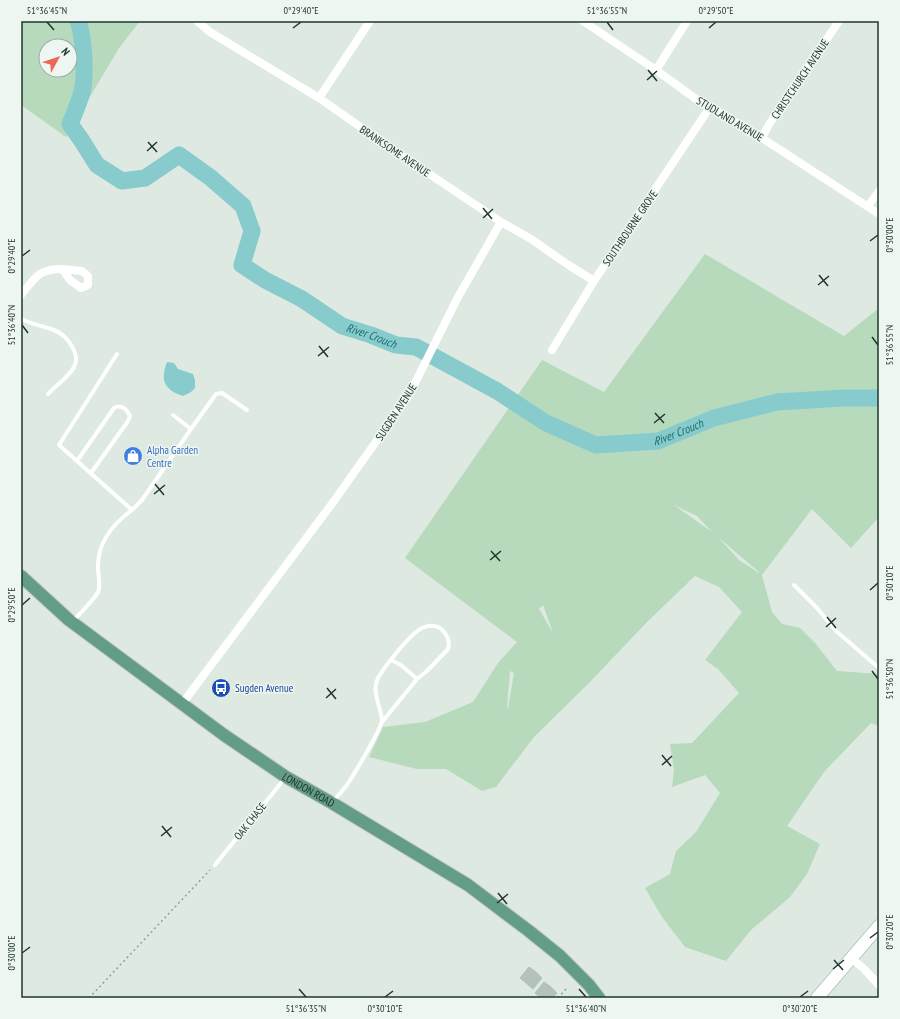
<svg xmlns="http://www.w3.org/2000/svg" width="900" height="1019" font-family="'PT Sans Narrow',sans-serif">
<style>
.green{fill:#b7dabc;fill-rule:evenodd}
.water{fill:#87cbcd}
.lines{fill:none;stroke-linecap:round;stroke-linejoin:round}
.river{stroke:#87cbcd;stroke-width:17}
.building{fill:#b3c3bb;stroke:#b0c2b8}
.secondary-casing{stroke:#b1c8bd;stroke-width:14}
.primary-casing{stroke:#bcc3c0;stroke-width:14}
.path{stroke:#7fab98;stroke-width:1.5;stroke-dasharray:2 3;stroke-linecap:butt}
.lane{stroke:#fff;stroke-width:4}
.street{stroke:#fff;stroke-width:8}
.secondary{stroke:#fff;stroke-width:12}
.primary{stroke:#639d87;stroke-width:12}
.ticks{fill:none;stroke:#20372e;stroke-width:1.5}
.labels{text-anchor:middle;stroke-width:3;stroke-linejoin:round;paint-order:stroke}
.street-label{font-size:11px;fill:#20372e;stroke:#eef6f1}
.shop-label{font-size:11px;fill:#366cbe;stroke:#eef6f1;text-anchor:start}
.transit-label{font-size:11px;fill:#164399;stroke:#eef6f1;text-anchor:start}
.water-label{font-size:12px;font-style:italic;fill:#1d6d70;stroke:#eef6f1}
.neatline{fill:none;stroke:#20372e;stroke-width:1.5}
.ticks-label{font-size:10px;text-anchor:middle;fill:#20372e}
</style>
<rect width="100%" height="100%" fill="#dee9e2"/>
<path class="green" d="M21,21H140L119,48L66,137L21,105ZM46,46H70V70H46Z
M705,254L844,336L879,308V517L851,548L812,509L762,575L772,612L782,624L800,628L816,644L837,671L879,674V726L871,723L824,772L787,826L820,844L807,874L790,897L751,930L726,961L685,947L662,917L645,888L670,874L676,851L696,832L720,793L705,775L672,787L674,770L670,744L692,743L739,693L718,669L705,660L742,612L719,587L695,576L647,622L590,682L534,737L496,787L482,791L446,769H417L369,757L383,727L425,722L473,702L498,663L517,642L405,558L542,360L604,392ZM674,505L697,516L712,532ZM719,538L759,572V573L739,560ZM543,605L553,633L539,609ZM510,671L514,673L508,708H507Z"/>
<path class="water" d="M167,362L174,363L178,369L193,374L195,380V388L191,392L183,396C164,390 160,380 167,362Z"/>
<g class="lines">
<path class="river" id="s1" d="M78,21C84,38 86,75 82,92C79,103 74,114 70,124L82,141L97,165L122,181L145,178L179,155L211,178L243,206L252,231L242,265L265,280L302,299L342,326L371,335L396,345L416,347L497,391L546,423L596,445L658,441L714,418L777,402L844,398H879"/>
</g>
<path class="building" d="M529,967L536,972L526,983L520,978Z
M536,972L542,978L533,989L526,983Z
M544,982L551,987L541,998L535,993Z
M551,987L557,993L553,998H542Z"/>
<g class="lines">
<g class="secondary-casing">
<path id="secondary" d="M817,998L879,926"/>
</g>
<g class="primary-casing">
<g id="primary">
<path id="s2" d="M21,576L69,620L224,735L286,777L332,803L468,885L529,931L560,956L589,985L599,998"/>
</g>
</g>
<path class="path" d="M89,998L210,870
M558,998L566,989"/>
<path class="lane" d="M21,319C32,324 43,326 54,330C67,335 81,354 74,367C69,377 55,386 48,394
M191,429L216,394L222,393L247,410
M77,461L114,408C121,404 127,409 130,416L128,421L91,473
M132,510L142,500L191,429L173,415
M794,585L817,608L836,631L879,668
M74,620C80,613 94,600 98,592C101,586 98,575 98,568C97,543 113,524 132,510L59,445L117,354
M382,722L417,679
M333,801C338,796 343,790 347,785C353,776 382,728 382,720C381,707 371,691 378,678C385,666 410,634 422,628C429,624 439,625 444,632C448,637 450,643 448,649L427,671L417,679L401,665L391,660
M215,865L285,778"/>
<path class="street" d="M197,21L210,32L319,98L395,151L501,222L531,239L567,264L594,281
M583,21L656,70L696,99L762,138L879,214
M656,70L687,21
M319,98L370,21
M762,138L768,126L839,21
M868,206L879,191
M21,295C35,278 38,269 62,269L70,280L81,288L88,285V276L82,271L62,269
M552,350L594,281L710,107
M182,704L334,501L409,395L458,297L501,222
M851,958L864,969L879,985"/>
<use href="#secondary" class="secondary"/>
<use href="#primary" class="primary"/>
</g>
<path class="ticks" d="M47,22L54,30M607,22L613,30M293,28L301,22M709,28L716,22M648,70L657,81M647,80L657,71M148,142L157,152M147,151L157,142M483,208L492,219M483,218L493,209M870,241L878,235M22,256L30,250M819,275L828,286M818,285L829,276M22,325L28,333M872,337L878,345M319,346L328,357M318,356L329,347M655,413L664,423M654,423L665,414M155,484L164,495M154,494L165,485M491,551L500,561M490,560L501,551M870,590L878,583M22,605L30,598M827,617L836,628M826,627L836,618M872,671L878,679M327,688L336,699M326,698L336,689M662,755L671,766M662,765L672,756M162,826L171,837M161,836L172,827M498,893L507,904M497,903L508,894M870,938L878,932M22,953L30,947M834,960L843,970M833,969L844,960M299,989L306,997M579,989L586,997M385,997L393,991M800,997L808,991"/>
<defs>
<g id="shop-disc" transform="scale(1)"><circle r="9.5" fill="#3f7fe0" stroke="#eef6f1"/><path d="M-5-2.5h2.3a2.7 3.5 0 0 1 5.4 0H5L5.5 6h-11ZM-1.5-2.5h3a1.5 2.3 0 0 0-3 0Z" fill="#fff"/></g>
<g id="bus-disc" transform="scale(1)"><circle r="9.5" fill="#1a4fb4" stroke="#eef6f1"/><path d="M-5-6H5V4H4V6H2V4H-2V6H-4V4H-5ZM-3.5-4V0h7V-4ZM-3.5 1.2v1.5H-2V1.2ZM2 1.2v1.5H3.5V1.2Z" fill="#fff"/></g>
</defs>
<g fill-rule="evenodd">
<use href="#shop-disc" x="133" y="456"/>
<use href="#bus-disc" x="221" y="688"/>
</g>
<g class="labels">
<g class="street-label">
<text transform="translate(800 79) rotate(-56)" y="4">CHRISTCHURCH AVENUE</text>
<text transform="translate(730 119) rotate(31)" y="4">STUDLAND AVENUE</text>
<text transform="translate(395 151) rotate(34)" y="4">BRANKSOME AVENUE</text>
<text transform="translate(630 228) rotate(-56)" y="4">SOUTHBOURNE GROVE</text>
<text transform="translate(396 412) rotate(-57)" y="4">SUGDEN AVENUE</text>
<text dy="4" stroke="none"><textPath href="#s2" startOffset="359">LONDON ROAD</textPath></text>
<text transform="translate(250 821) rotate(-51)" y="4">OAK CHASE</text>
</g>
<g class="shop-label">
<text x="147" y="454">Alpha Garden<tspan x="147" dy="13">Centre</tspan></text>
</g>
<g class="transit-label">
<text x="235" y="692">Sugden Avenue</text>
</g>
<g class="water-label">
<text dy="4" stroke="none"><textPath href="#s1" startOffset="541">River Crouch</textPath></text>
<text dy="4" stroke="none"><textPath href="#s1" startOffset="877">River Crouch</textPath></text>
</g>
</g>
<rect width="900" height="1019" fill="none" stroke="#eef6f1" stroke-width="44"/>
<g transform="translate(58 58) rotate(50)"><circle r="19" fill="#eef6f1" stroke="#9caaa3"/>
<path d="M0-3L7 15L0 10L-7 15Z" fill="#ec6958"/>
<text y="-6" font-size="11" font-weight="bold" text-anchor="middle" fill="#20372e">N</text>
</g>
<rect x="22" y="22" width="856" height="975" class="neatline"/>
<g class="ticks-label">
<text x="47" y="14">51°36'45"N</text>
<text x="301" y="14">0°29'40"E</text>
<text x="607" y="14">51°36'55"N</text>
<text x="716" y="14">0°29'50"E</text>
<text transform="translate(889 235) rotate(-90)" y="4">0°30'00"E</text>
<text transform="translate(11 256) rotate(-90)" y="4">0°29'40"E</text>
<text transform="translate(11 325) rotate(-90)" y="4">51°36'40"N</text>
<text transform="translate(889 345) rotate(-90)" y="4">51°36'55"N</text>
<text transform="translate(889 583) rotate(-90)" y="4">0°30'10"E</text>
<text transform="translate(11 605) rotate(-90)" y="4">0°29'50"E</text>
<text transform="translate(889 679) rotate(-90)" y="4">51°36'50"N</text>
<text transform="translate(889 932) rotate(-90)" y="4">0°30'20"E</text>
<text transform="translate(11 953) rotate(-90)" y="4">0°30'00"E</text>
<text x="306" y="1012">51°36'35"N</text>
<text x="385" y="1012">0°30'10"E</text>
<text x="586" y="1012">51°36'40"N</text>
<text x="800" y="1012">0°30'20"E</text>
</g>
</svg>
